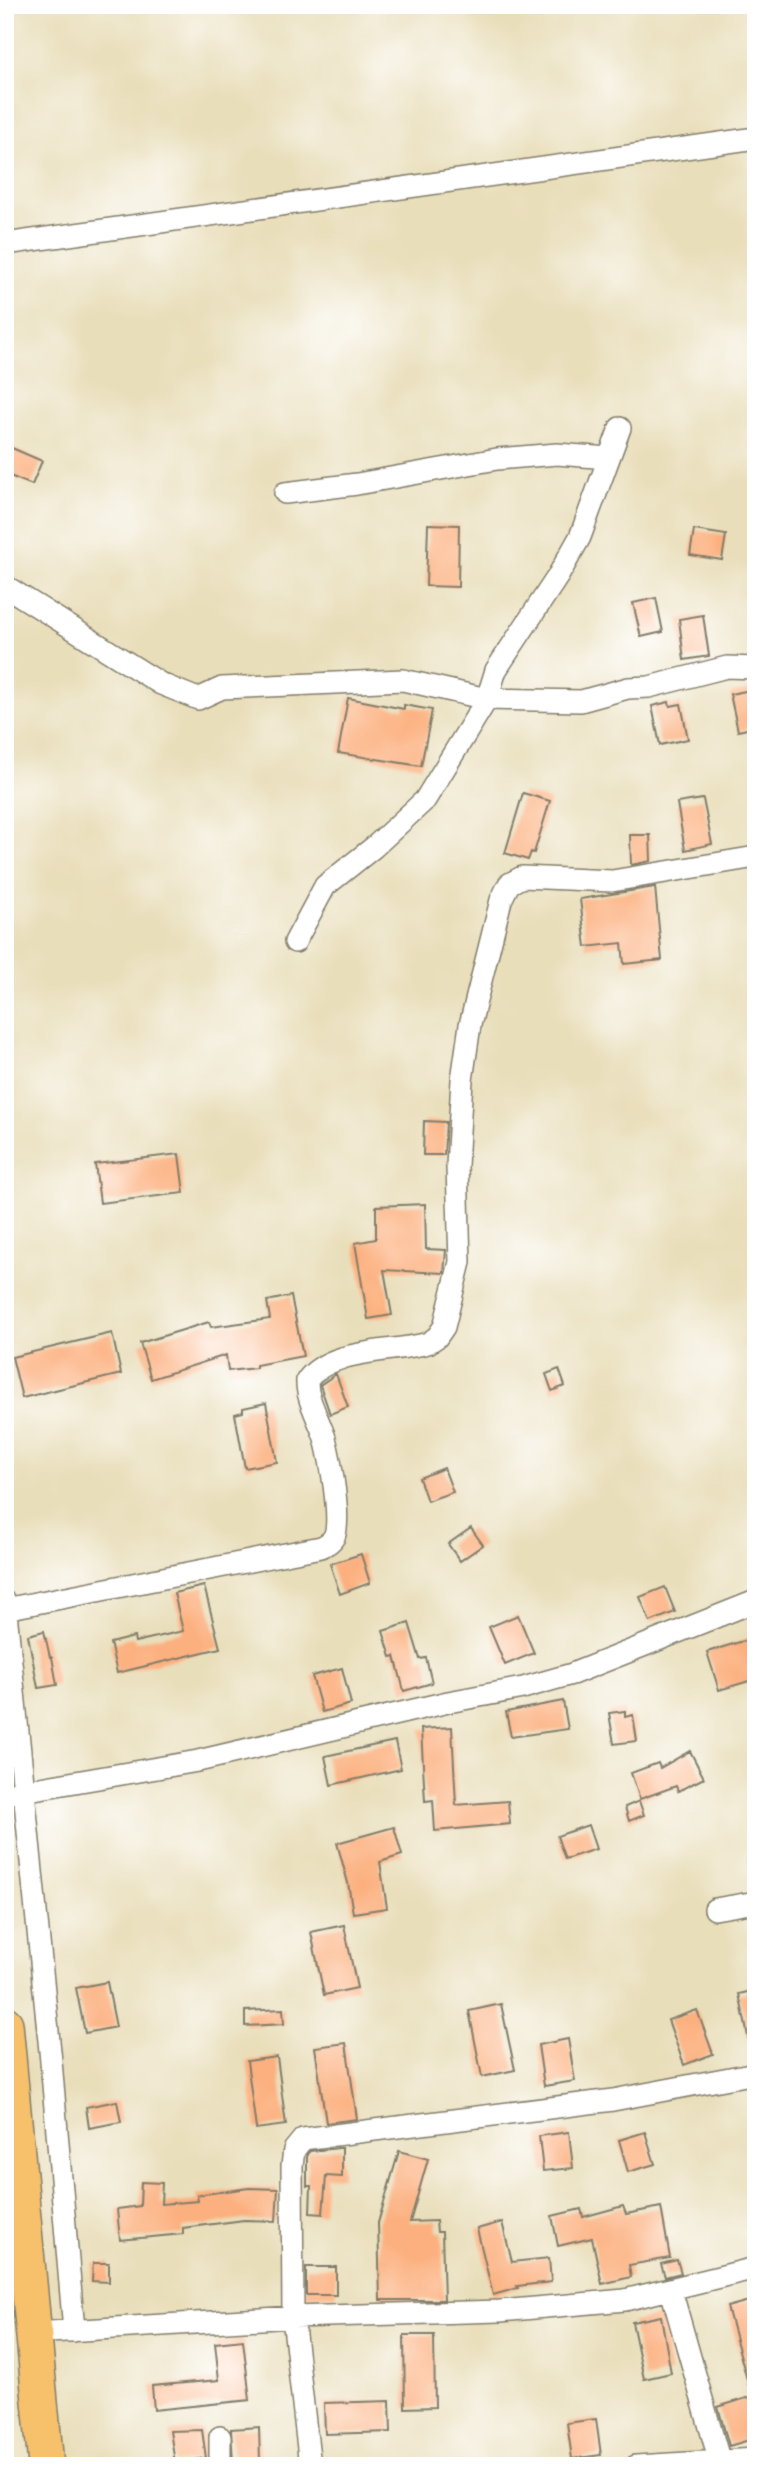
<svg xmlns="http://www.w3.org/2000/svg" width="761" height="2471" font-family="'IM FELL DW Pica',serif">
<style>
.building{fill:#fcb07f}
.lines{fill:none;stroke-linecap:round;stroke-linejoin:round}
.minor-casing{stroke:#827d6b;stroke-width:24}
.trunk-casing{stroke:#827d6b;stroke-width:38}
.minor{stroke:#fff;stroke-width:21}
.trunk{stroke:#f7c06b;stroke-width:35}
</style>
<rect width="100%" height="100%" fill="#fff"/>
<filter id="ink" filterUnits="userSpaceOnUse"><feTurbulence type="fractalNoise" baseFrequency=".0143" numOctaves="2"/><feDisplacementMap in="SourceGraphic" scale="14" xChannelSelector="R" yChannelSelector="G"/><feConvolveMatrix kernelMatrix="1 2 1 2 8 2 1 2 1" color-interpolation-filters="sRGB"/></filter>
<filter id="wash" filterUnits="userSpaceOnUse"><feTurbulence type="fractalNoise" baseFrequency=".00686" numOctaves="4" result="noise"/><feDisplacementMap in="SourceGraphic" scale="28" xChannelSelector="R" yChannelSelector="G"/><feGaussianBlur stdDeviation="1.57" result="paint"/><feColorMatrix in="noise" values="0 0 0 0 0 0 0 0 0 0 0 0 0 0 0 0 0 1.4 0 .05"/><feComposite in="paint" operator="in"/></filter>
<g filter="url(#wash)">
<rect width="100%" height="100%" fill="#e9deba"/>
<g id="blocks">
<path class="building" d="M5,445L42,461L32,485L5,474Z
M428,524L459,525L458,587L426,586Z
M694,530L726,535L722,560L690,555Z
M656,598L663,632L641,637L633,603Z
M703,615L709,656L684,660L679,619Z
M756,689V727L738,731L730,694Z
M348,698L404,709V705L432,710L421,766L338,753Z
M669,702L670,706L681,704L688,739L660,745L652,706Z
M523,793L550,801L534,853L531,852L528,860L505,853Z
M703,799L712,844L685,850L677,803Z
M630,835H650L651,861L631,865Z
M655,887L662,960L624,964L622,943L586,947L580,899Z
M424,1121L446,1122L444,1155H423Z
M179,1154L184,1193L100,1203L95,1164Z
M425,1204L426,1249L446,1250L444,1273L384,1270L392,1315L368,1319L355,1243L376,1239V1206Z
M291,1296L303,1356L256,1365V1368L228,1371L226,1355L151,1379L140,1343L209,1322L211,1327L270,1319L267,1301Z
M112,1333L121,1374L22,1398L12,1357Z
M559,1369L565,1386L552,1391L546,1374Z
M336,1374L348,1407L330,1414L320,1385Z
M266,1403L277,1462L245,1468L235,1414L243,1412V1408Z
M444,1468L453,1492L427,1501L419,1478Z
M471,1528L483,1545L460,1561L448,1544Z
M361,1554L370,1583L340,1594L330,1564Z
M204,1586L220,1648L117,1673L110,1643L134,1637L135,1642L183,1631L174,1593Z
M665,1587L675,1612L650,1622L640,1597Z
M518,1615L534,1653L505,1665L489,1627Z
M409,1623L420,1659L426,1658L432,1683L404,1691L395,1656L391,1657L383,1631Z
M44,1631L50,1657H52L57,1685L38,1688L28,1635Z
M756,1637V1679L719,1690L707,1652Z
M342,1668L351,1704L322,1712L312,1676Z
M563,1701L568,1729L511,1737L506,1712Z
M625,1711V1717L633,1715L637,1741L614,1744L609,1713Z
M452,1727L456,1805L508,1801L510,1824L435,1831L433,1800L425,1801L421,1729Z
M395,1741L401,1769L331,1785L325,1756Z
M690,1751L704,1778L678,1791L676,1786L640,1799L631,1773L658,1763L660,1768Z
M639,1801L644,1815L629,1821L625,1807Z
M588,1825L596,1849L565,1859L557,1836Z
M394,1827L402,1855L380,1862L387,1908L353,1913L348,1883L337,1843Z
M344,1925L357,1988L324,1995L311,1932Z
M107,1982L116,2027L85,2033L76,1988Z
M756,1990V2041H749L739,1994Z
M501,2004L515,2070L482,2077L469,2011Z
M283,2009L284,2024L245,2026V2011Z
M697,2010L713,2054L684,2065L668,2020Z
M568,2039L575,2081L544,2086L538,2045Z
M346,2043L357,2119L326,2123L315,2047Z
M277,2057L286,2125L256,2129L247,2061Z
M117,2101L121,2122L89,2128L86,2107Z
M569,2132L573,2168L543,2171L539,2136Z
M645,2132L655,2164L628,2172L619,2140Z
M339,2148H342V2177L326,2176L323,2214L310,2213L311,2186H307V2154L310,2151Z
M399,2151L428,2159L410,2222L436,2221L437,2232H442L444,2300H380L378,2223Z
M141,2182L162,2183L161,2204L198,2201L197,2195L249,2188L278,2189L276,2221L244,2220L183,2228V2234L120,2240L117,2209L140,2206Z
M623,2206L626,2214L661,2207L670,2258L629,2265L631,2277L602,2284L592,2238L558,2246L552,2216L581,2209L583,2217Z
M502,2222L512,2262L549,2258L551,2282L517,2286L518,2288L493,2295L477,2229Z
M677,2260L681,2273L665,2277L661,2264Z
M93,2263H109V2282L92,2281Z
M306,2267H336V2295H306Z
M756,2299V2393L751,2394L727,2307Z
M661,2316L671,2373L644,2379L632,2322Z
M404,2335H434L435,2407L405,2408Z
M243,2340L250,2400L154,2410L152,2386L219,2380L215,2343Z
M756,2395V2438L729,2446L718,2407Z
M390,2401L391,2432L325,2434L324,2403Z
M596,2419L601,2455L572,2459L567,2423Z
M259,2427L260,2462L233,2463L231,2429Z
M202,2430L206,2458L175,2463L170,2431Z"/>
</g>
</g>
<g filter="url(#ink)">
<use href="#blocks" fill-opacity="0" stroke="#827d6b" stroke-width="2"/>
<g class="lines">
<g class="minor-casing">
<path id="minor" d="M5,244L756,138
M285,493L357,484L497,459L557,454L609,458
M5,586L161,684L198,699L222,688L403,680L487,699L581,701L628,688L649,687L727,667L756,668
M295,942L325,886L374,847L425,800L487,699L496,670L558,576L580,537L620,428
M5,1602L51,2061L74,2331
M5,1609L321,1547C326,1545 331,1542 334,1537C342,1520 330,1457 325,1438C319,1419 306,1399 307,1380C331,1348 392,1353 428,1343L437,1337L444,1327L460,1262L457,1166L462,1080L470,1025L501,900L509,884L522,877L612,881L756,857
M5,1794L198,1761L448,1702L523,1688L572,1674L756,1601
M715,1909L756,1902
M671,2290L721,2466
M34,2333L293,2317L500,2311L625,2300L756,2268
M220,2466V2437
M310,2466L293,2317L292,2166L294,2150L303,2139L613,2100L756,2073
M636,2466L756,2459"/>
</g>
<g class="trunk-casing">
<path id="trunk" d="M5,2024L46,2466"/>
</g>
<use href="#minor" class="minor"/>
<use href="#trunk" class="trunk"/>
</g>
</g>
<rect width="761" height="2471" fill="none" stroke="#fff" stroke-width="28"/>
</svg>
